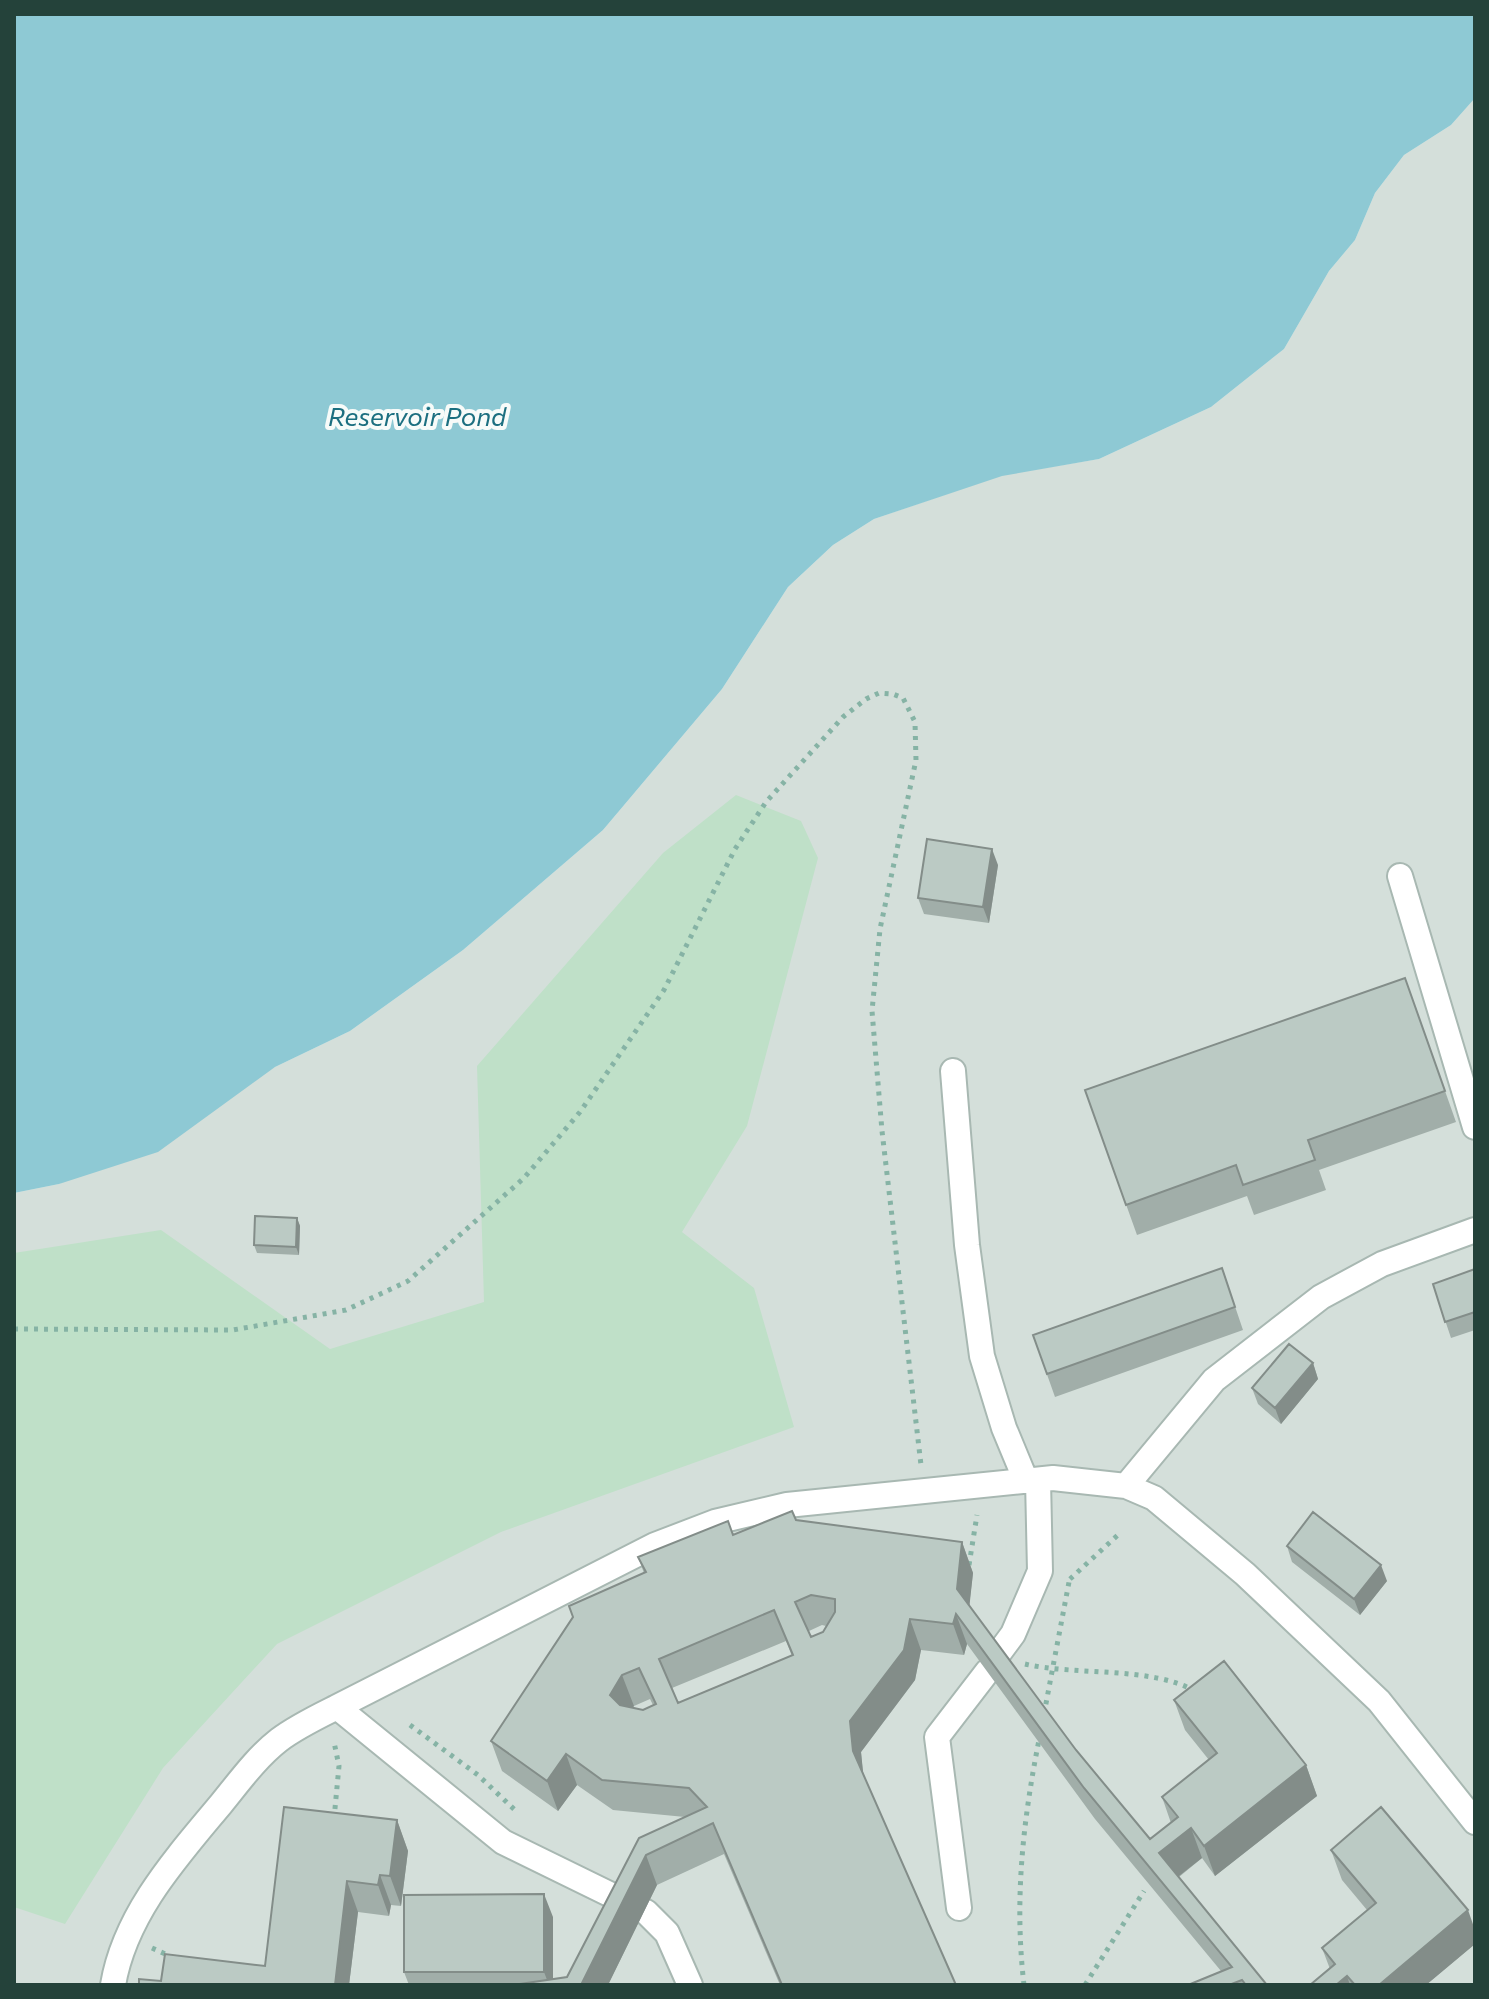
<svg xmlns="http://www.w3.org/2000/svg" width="1489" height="1999" font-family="Commissioner,sans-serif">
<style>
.built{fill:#d4dfda}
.green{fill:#bfe0c8}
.water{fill:#8ec9d4}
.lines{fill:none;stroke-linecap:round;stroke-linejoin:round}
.minor-casing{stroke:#a8b8b2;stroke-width:28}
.path{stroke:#86b3a5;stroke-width:5;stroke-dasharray:4 6;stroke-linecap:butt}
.minor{stroke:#fff;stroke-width:24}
.wall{fill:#a1aea9;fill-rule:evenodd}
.shaded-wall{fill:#838d89}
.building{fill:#bbcac4;stroke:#838d89;stroke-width:2;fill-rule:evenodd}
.labels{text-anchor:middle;stroke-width:8;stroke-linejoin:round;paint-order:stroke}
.water-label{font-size:26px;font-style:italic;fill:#1c6f80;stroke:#f7fbf9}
</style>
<rect width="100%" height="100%" fill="#e6efeb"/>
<path class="built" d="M1475,98V1985H14V1193L59,1184L275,1067L350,1031L463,950L603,830L722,689L788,587L833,545L874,519L1002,475L1099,459L1211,407L1284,349L1329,271L1355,240L1375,193L1404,155L1451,125Z"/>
<path class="green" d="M736,795L801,821L818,858L747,1126L682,1232L754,1288L794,1427L501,1532L277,1644L163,1768L65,1924L14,1907V1253L161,1230L330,1349L484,1302L477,1066L663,853Z"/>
<path class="water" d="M14,14H1475V98L1451,125L1404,155L1375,193L1355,240L1329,271L1284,349L1211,407L1099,459L1002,476L874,519L833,545L788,587L722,689L603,830L463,950L350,1031L275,1067L158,1152L59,1184L14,1193Z"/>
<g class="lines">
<g class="minor-casing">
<path id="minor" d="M1400,876L1475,1127
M953,1071L967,1245L982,1356L1004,1428L1026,1481
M1475,1230L1382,1264L1321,1297L1214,1380L1126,1486L1154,1498L1245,1574L1379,1701L1475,1822
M996,1657L1013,1634L1040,1571L1038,1480
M959,1908L937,1737L987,1672
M113,1985C125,1914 176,1858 221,1804C239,1782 256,1758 279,1740C296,1727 317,1717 337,1707
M690,1985L667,1933L646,1912L503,1842L337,1707L655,1545L715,1522L787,1505L1053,1478L1126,1486"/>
</g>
<path class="path" d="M14,1329L233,1330L346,1310L408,1281L524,1178L580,1112L664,990L735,849L766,802L843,717L866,699L879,693L893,694L903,698L915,722L916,760L880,929L872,1011L882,1131L921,1465
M969,1565L977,1515
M1070,1579L1119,1534
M1025,1664C1077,1676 1150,1666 1195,1691
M1044,1714L1069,1582
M410,1725L478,1775L517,1812
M334,1819L339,1766L334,1742
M152,1948L172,1957
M1024,1985C1014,1900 1023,1819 1040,1735
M1085,1985L1144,1891"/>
<use href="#minor" class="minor"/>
</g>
<path class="wall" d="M998,865L989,923L924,914L918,898Z
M1405,978L1456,1122L1319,1170L1326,1190L1254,1215L1247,1196L1137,1235L1085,1090Z
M297,1218L300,1226L299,1255L257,1253L254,1245Z
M1222,1268L1243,1330L1055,1397L1033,1335Z
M1475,1269V1330L1451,1338L1433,1284Z
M1313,1363L1318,1379L1281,1424L1258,1404L1252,1388Z
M796,1520L962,1542L973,1573L969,1606L1076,1750L1150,1839L1171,1823L1162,1797L1209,1760L1185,1730L1174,1700L1306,1765L1317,1796L1215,1876L1202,1858L1179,1877L1267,1985H1188L1221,1971L1095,1819L967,1644L964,1655L921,1650L915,1680L861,1752L863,1774L956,1985H780L724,1854L657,1885L608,1985H409L404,1972L553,1917V1979L567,1977L639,1838L685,1817L613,1810L577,1785L558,1811L502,1771L491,1741L573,1618L569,1606L644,1573L638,1557ZM822,1625L826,1626L823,1632L811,1637L809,1631ZM786,1641L792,1656L678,1703L672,1688ZM650,1699L653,1705L643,1710L632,1707L634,1706Z
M1287,1546L1387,1581L1360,1615L1292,1562Z
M397,1820L408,1851L401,1906L391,1905L389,1916L358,1912L349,1985H139L265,1966Z
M1331,1850L1475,1930V1944L1426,1985H1310L1330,1969L1322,1948L1367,1910L1342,1880Z"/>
<path class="shaded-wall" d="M992,849L998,865L989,923L983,907Z
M297,1218L300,1226L299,1255L296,1247Z
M1313,1363L1318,1379L1281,1424L1275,1408Z
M962,1542L973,1573L968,1619L957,1589Z
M1381,1565L1387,1581L1360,1615L1354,1599Z
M956,1614L967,1644L964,1655L953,1624Z
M910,1619L921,1650L915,1680L861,1752L864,1781L853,1751L850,1721Z
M622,1675L634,1706L621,1725L610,1695Z
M566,1754L577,1785L558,1811L547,1781Z
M1306,1765L1317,1796L1215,1876L1204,1846Z
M397,1820L408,1851L401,1906L390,1876Z
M1191,1828L1202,1858L1170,1883L1159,1853Z
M646,1855L657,1885L608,1985H581Z
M380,1875L391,1905L389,1916L378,1885Z
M347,1881L358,1912L349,1985H335Z
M544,1894L553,1917V1985H549L544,1972Z
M1468,1910L1475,1930V1944L1426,1985H1379Z
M1347,1976L1350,1985H1336Z"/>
<path class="building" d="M927,839L992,849L983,907L918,898Z
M1405,978L1445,1091L1308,1140L1315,1160L1243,1185L1236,1165L1126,1205L1085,1090Z
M255,1216L297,1218L296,1247L254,1245Z
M1222,1268L1235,1307L1047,1374L1033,1335Z
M1475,1269V1312L1445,1322L1433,1284Z
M1289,1344L1313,1363L1275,1408L1252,1388Z
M792,1511L796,1520L962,1542L957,1589L1076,1750L1150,1839L1178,1817L1162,1797L1217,1753L1174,1700L1224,1661L1306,1765L1204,1846L1191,1828L1159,1853L1267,1985H1246L1242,1980L1229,1985H1188L1232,1967L1084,1788L956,1614L953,1624L910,1619L904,1650L850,1721L853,1751L956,1985H782L713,1823L646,1855L581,1985H513L567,1977L639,1838L707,1807L689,1788L602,1780L566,1754L547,1781L491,1741L573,1617L569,1606L646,1572L638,1557L728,1521L733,1535ZM811,1595L835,1599V1612L823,1632L811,1637L795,1602ZM774,1610L793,1655L678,1703L659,1659ZM639,1668L656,1704L643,1710L620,1705L610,1695L622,1675Z
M1313,1512L1381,1565L1354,1599L1287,1546Z
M284,1807L397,1820L390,1876L380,1875L378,1885L347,1881L335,1985H139V1979L161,1981L165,1954L265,1966Z
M1381,1807L1468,1910L1379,1985H1355L1347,1976L1336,1985H1310L1335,1964L1322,1948L1376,1903L1331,1850Z
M544,1894V1972H404V1895Z"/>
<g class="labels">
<g class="water-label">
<text x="417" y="426">Reservoir Pond</text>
</g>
</g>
<rect width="1489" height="1999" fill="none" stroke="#24423a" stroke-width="32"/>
</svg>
